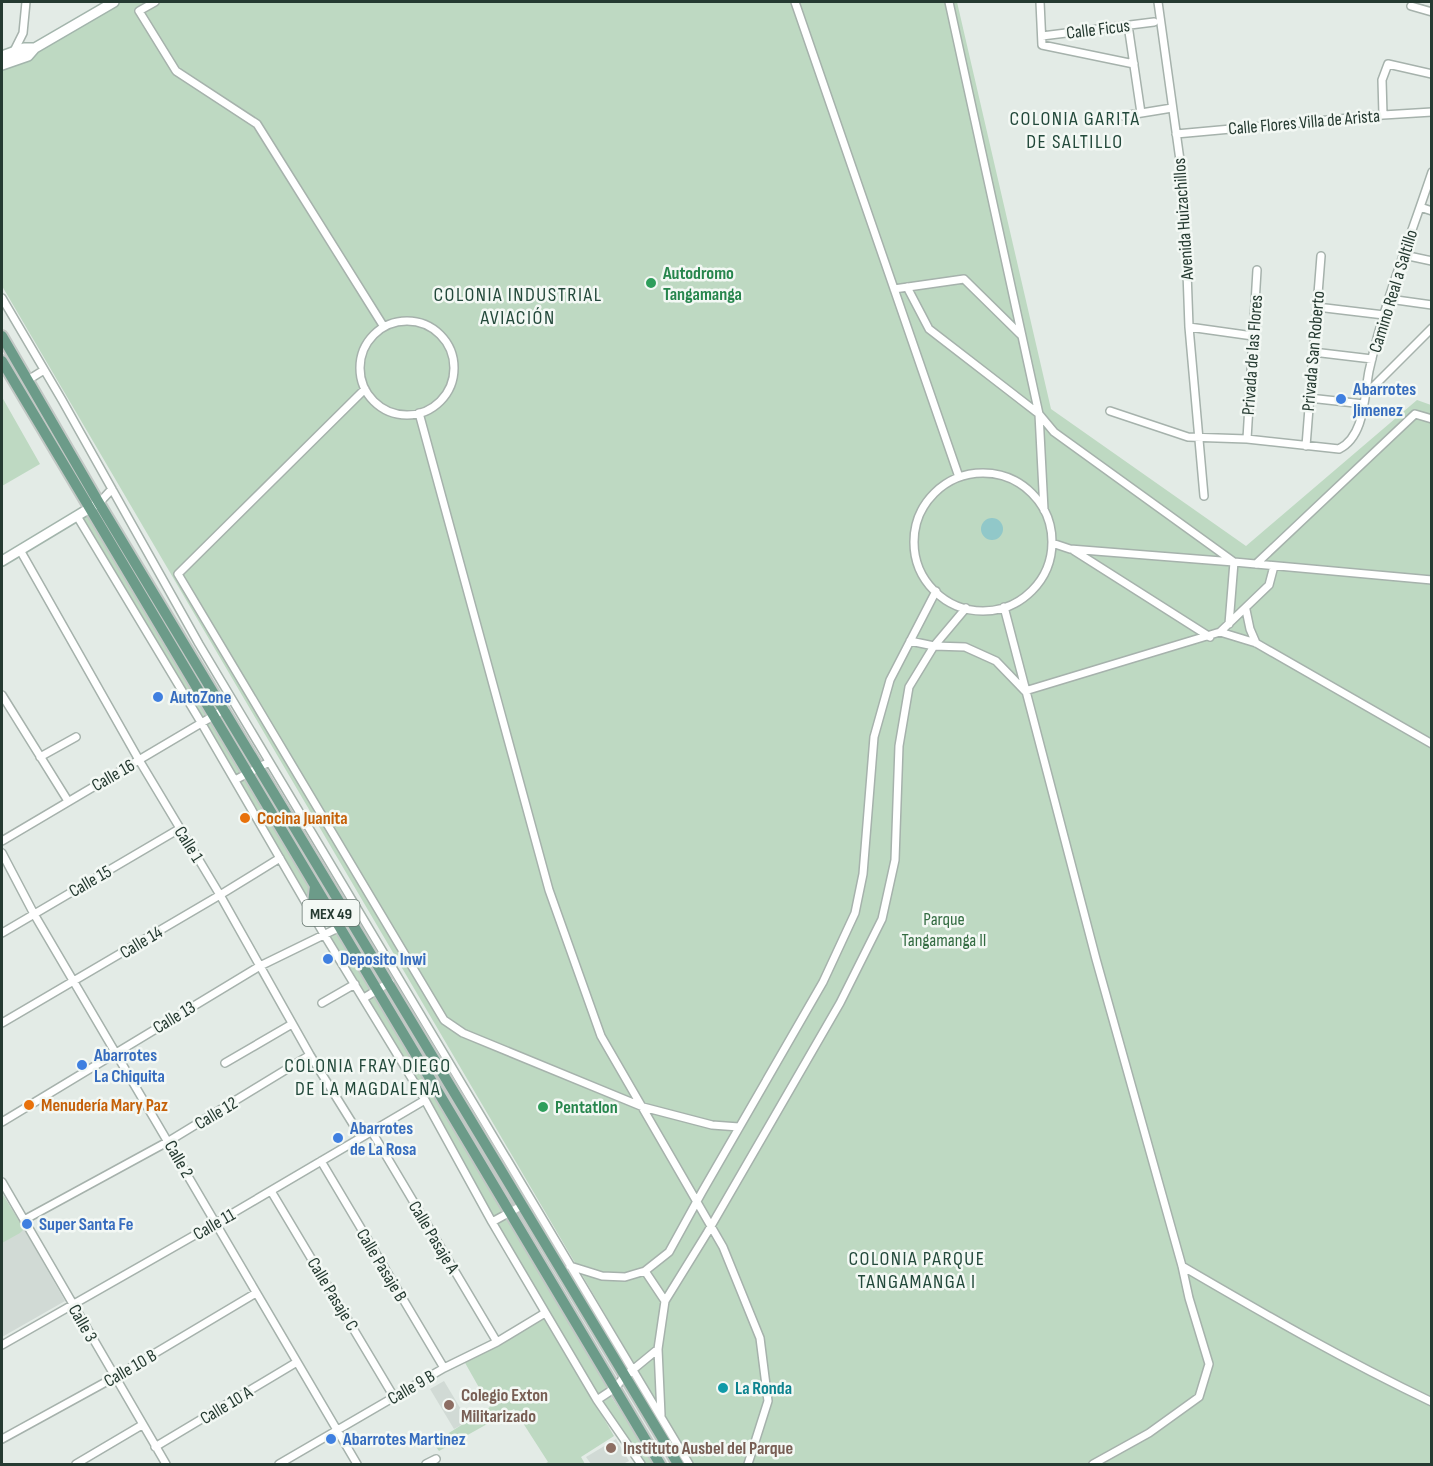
<svg xmlns="http://www.w3.org/2000/svg" width="1433" height="1466" font-family="'Sofia Sans Condensed',sans-serif">
<style>
.built{fill:#d1dad5}
.green{fill:#bed9c2}
.water{fill:#91c8c9}
.lines{fill:none;stroke-linecap:round;stroke-linejoin:round}
.street-casing{stroke:#a6b2ac;stroke-width:10}
.secondary-casing{stroke:#a3b5ac;stroke-width:12}
.primary-casing{stroke:#c2c8c5;stroke-width:14}
.street{stroke:#fff;stroke-width:7}
.secondary{stroke:#fff;stroke-width:9}
.primary{stroke:#6c9b89;stroke-width:10}
.leisure-dot{fill:#2e9e5b;stroke:#f3f8f4;stroke-width:2}
.shop-dot{fill:#3f7fe0;stroke:#f3f8f4;stroke-width:2}
.food-dot{fill:#e8710a;stroke:#f3f8f4;stroke-width:2}
.culture-dot{fill:#0f9aa8;stroke:#f3f8f4;stroke-width:2}
.education-dot{fill:#8d6e63;stroke:#f3f8f4;stroke-width:2}
.labels{text-anchor:middle;stroke-width:5;stroke-linejoin:round;paint-order:stroke}
.shield{fill:#f3f8f4;stroke:#63736c;stroke-width:1.5}
.shield-label{font-size:16px;font-weight:bold;fill:#253a31}
.street-label{font-size:18px;fill:#253a31;stroke:#f3f8f4}
.leisure-label{font-size:18px;font-weight:bold;fill:#27864d;stroke:#f3f8f4;text-anchor:start}
.shop-label{font-size:18px;font-weight:bold;fill:#366cbe;stroke:#f3f8f4;text-anchor:start}
.food-label{font-size:18px;font-weight:bold;fill:#c56008;stroke:#f3f8f4;text-anchor:start}
.park-label{font-size:18px;fill:#346c42;stroke:#f3f8f4}
.culture-label{font-size:18px;font-weight:bold;fill:#0d838f;stroke:#f3f8f4;text-anchor:start}
.education-label{font-size:18px;font-weight:bold;fill:#785e54;stroke:#f3f8f4;text-anchor:start}
.neighbourhood-label{font-size:20px;letter-spacing:1.5px;fill:#23493b;stroke:#f3f8f4}
</style>
<rect width="100%" height="100%" fill="#e3ebe6"/>
<path class="built" d="M24,1229L65,1301L2,1337V1241Z
M444,1381L468,1421L454,1429L430,1389Z
M616,1439L629,1461L623,1464H591L586,1457Z"/>
<path class="green" d="M114,2H957L1051,409L1246,546L1417,400L1431,405V1464H693L2,286V64Z
M2,397L40,464L2,486Z
M89,514L312,889L310,905L82,518Z
M337,932L372,989L364,995L329,936Z
M374,995L505,1212L494,1217L365,999Z
M2,1193L24,1229L20,1233L2,1243Z
M507,1217L610,1388L598,1397L494,1220Z
M544,1315L614,1436L581,1457L585,1464H544L548,1462L514,1409L439,1451L433,1443L490,1407L464,1361Z
M611,1396L654,1464H640L603,1402Z"/>
<path class="water" d="M981 529a11 11 0 1 1 22 0a11 11 0 1 1-22 0Z"/>
<g class="lines">
<g class="street-casing">
<path id="street" d="M155,2L139,11L176,71L257,124L384,327
M795,2L959,477
M949,2L1039,414L1054,432L1234,562L1432,580
M1040,2L1042,45L1134,64
M1158,2L1184,189L1189,327L1204,496
M1411,6L1432,12
M1128,25L1141,113
M1042,36L1154,22
M13,53L23,33L26,2
M1383,115L1382,80L1388,64L1432,74
M1123,116L1172,108
M1176,134L1383,115L1432,112
M1420,207L1432,211
M1404,255L1432,261
M907,287L929,329L1039,414L1044,510
M894,289L964,279L1021,335
M2,298L62,400L199,644L689,1464
M1389,299L1432,305
M1317,307L1384,315
M360 368a47 47 0 1 1 94 0a47 47 0 1 1-94 0Z
M1189,327L1253,336
M1313,352L1372,359
M28,380L44,370
M365,389L178,574L444,1020L463,1033L643,1107L712,1125L739,1127
M1366,394L1432,328
M1309,398L1364,404
M1110,411L1188,437L1247,439L1339,449C1365,436 1364,397 1369,371C1384,303 1410,238 1432,172
M419,413L549,890L601,1036L723,1247L760,1338L768,1401L748,1464
M1247,439L1257,270
M1306,446L1321,256
M914 542a69 69 0 1 1 138 0a69 69 0 1 1-138 0Z
M99,503L112,489
M77,516L202,724L325,936L425,1100L492,1222L597,1400L641,1464
M1052,543L1070,549L1234,562L1229,624
M20,550L139,760L220,895L310,1055L361,1137
M1073,550L1210,637
M1256,564L1415,414L1432,419
M1004,607L1096,959L1182,1266L1189,1298L1209,1364L1199,1397L1149,1433L1093,1464
M1246,610L1250,629L1256,643
M1220,632L1256,643L1432,744
M910,641L934,646L965,647L996,661L1025,691L1220,632L1269,585L1274,566
M2,695L68,801
M40,757L76,737
M235,780L269,762
M2,841L225,709
M2,853L34,914L357,1464
M2,933L179,829
M364,998L390,982
M322,1003L355,984
M2,1023L220,895L280,858
M225,1063L292,1024
M2,1122L260,966L342,926
M372,1132L497,1342
M321,1161L444,1368
M2,1182L166,1464
M271,1191L394,1397
M24,1220L169,1141L310,1055
M492,1222L523,1205
M570,1266L602,1276L625,1277L645,1271L669,1252L702,1192L823,982L855,913L863,874L874,737L890,680L936,591
M1182,1266C1264,1314 1346,1361 1432,1402
M645,1271L665,1301
M2,1345L216,1223L425,1100
M597,1400L615,1388L624,1377L658,1349
M661,1415L658,1349L665,1301L707,1233L840,1003L882,919L895,860L899,746L909,687L934,646L966,608
M2,1439L115,1377L256,1293
M155,1447L297,1362
M76,1464L142,1425
M279,1464L444,1368L497,1342L545,1313
M426,1464L436,1459"/>
</g>
<g class="secondary-casing">
<path id="secondary" d="M2,56L24,48H35
M2,65L28,56L35,48L114,2
M2,561L95,505"/>
</g>
<g class="primary-casing">
<path id="primary" d="M2,336L99,503L678,1464
M2,361L660,1464
M312,913L315,886"/>
</g>
<use href="#street" class="street"/>
<use href="#secondary" class="secondary"/>
<use href="#primary" class="primary"/>
</g>
<g class="leisure-dot">
<circle cx="651" cy="283" r="6"/>
<circle cx="543" cy="1107" r="6"/>
</g>
<g class="shop-dot">
<circle cx="1341" cy="399" r="6"/>
<circle cx="158" cy="697" r="6"/>
<circle cx="328" cy="959" r="6"/>
<circle cx="82" cy="1065" r="6"/>
<circle cx="338" cy="1138" r="6"/>
<circle cx="27" cy="1224" r="6"/>
<circle cx="331" cy="1439" r="6"/>
</g>
<g class="food-dot">
<circle cx="245" cy="818" r="6"/>
<circle cx="29" cy="1105" r="6"/>
</g>
<circle class="culture-dot" cx="723" cy="1388" r="6"/>
<g class="education-dot">
<circle cx="449" cy="1405" r="6"/>
<circle cx="611" cy="1448" r="6"/>
</g>
<g class="labels">
<rect class="shield" x="302.5" y="900" width="57" height="26" rx="4.5"/>
<g class="shield-label">
<text x="331" y="919">MEX 49</text>
</g>
<g class="street-label">
<text transform="translate(1098 29) rotate(-7)" y="6">Calle Ficus</text>
<text transform="translate(1304 122) rotate(-5)" y="6">Calle Flores Villa de Arista</text>
<text transform="translate(1183 219) rotate(-94)" y="6">Avenida Huizachillos</text>
<text transform="translate(1393 291) rotate(-73)" y="6">Camino Real a Saltillo</text>
<text transform="translate(1313 351) rotate(-85)" y="6">Privada San Roberto</text>
<text transform="translate(1252 355) rotate(-86)" y="6">Privada de las Flores</text>
<text transform="translate(113 775) rotate(-30)" y="6">Calle 16</text>
<text transform="translate(189 844) rotate(58)" y="6">Calle 1</text>
<text transform="translate(90 881) rotate(-30)" y="6">Calle 15</text>
<text transform="translate(141 942) rotate(-31)" y="6">Calle 14</text>
<text transform="translate(174 1017) rotate(-31)" y="6">Calle 13</text>
<text transform="translate(216 1113) rotate(-31)" y="6">Calle 12</text>
<text transform="translate(179 1159) rotate(60)" y="6">Calle 2</text>
<text transform="translate(214 1224) rotate(-30)" y="6">Calle 11</text>
<text transform="translate(434 1237) rotate(59)" y="6">Calle Pasaje A</text>
<text transform="translate(382 1265) rotate(59)" y="6">Calle Pasaje B</text>
<text transform="translate(333 1294) rotate(59)" y="6">Calle Pasaje C</text>
<text transform="translate(83 1323) rotate(60)" y="6">Calle 3</text>
<text transform="translate(130 1368) rotate(-30)" y="6">Calle 10 B</text>
<text transform="translate(411 1387) rotate(-30)" y="6">Calle 9 B</text>
<text transform="translate(226 1405) rotate(-31)" y="6">Calle 10 A</text>
</g>
<g class="leisure-label">
<text x="663" y="279">Autodromo<tspan x="663" dy="21">Tangamanga</tspan></text>
<text x="555" y="1113">Pentatlon</text>
</g>
<g class="shop-label">
<text x="1353" y="395">Abarrotes<tspan x="1353" dy="21">Jimenez</tspan></text>
<text x="170" y="703">AutoZone</text>
<text x="340" y="965">Deposito Inwi</text>
<text x="94" y="1061">Abarrotes<tspan x="94" dy="21">La Chiquita</tspan></text>
<text x="350" y="1134">Abarrotes<tspan x="350" dy="21">de La Rosa</tspan></text>
<text x="39" y="1230">Super Santa Fe</text>
<text x="343" y="1445">Abarrotes Martinez</text>
</g>
<g class="food-label">
<text x="257" y="824">Cocina Juanita</text>
<text x="41" y="1111">Menudería Mary Paz</text>
</g>
<g class="park-label">
<text x="944" y="925">Parque<tspan x="944" dy="21">Tangamanga II</tspan></text>
</g>
<g class="culture-label">
<text x="735" y="1394">La Ronda</text>
</g>
<g class="education-label">
<text x="461" y="1401">Colegio Exton<tspan x="461" dy="21">Militarizado</tspan></text>
<text x="623" y="1454">Instituto Ausbel del Parque</text>
</g>
<g class="neighbourhood-label">
<text x="1075" y="125">COLONIA GARITA<tspan x="1075" dy="23">DE SALTILLO</tspan></text>
<text x="518" y="301">COLONIA INDUSTRIAL<tspan x="518" dy="23">AVIACIÓN</tspan></text>
<text x="368" y="1072">COLONIA FRAY DIEGO<tspan x="368" dy="23">DE LA MAGDALENA</tspan></text>
<text x="917" y="1265">COLONIA PARQUE<tspan x="917" dy="23">TANGAMANGA I</tspan></text>
</g>
</g>
<rect width="1433" height="1466" fill="none" stroke="#253a31" stroke-width="6"/>
</svg>
